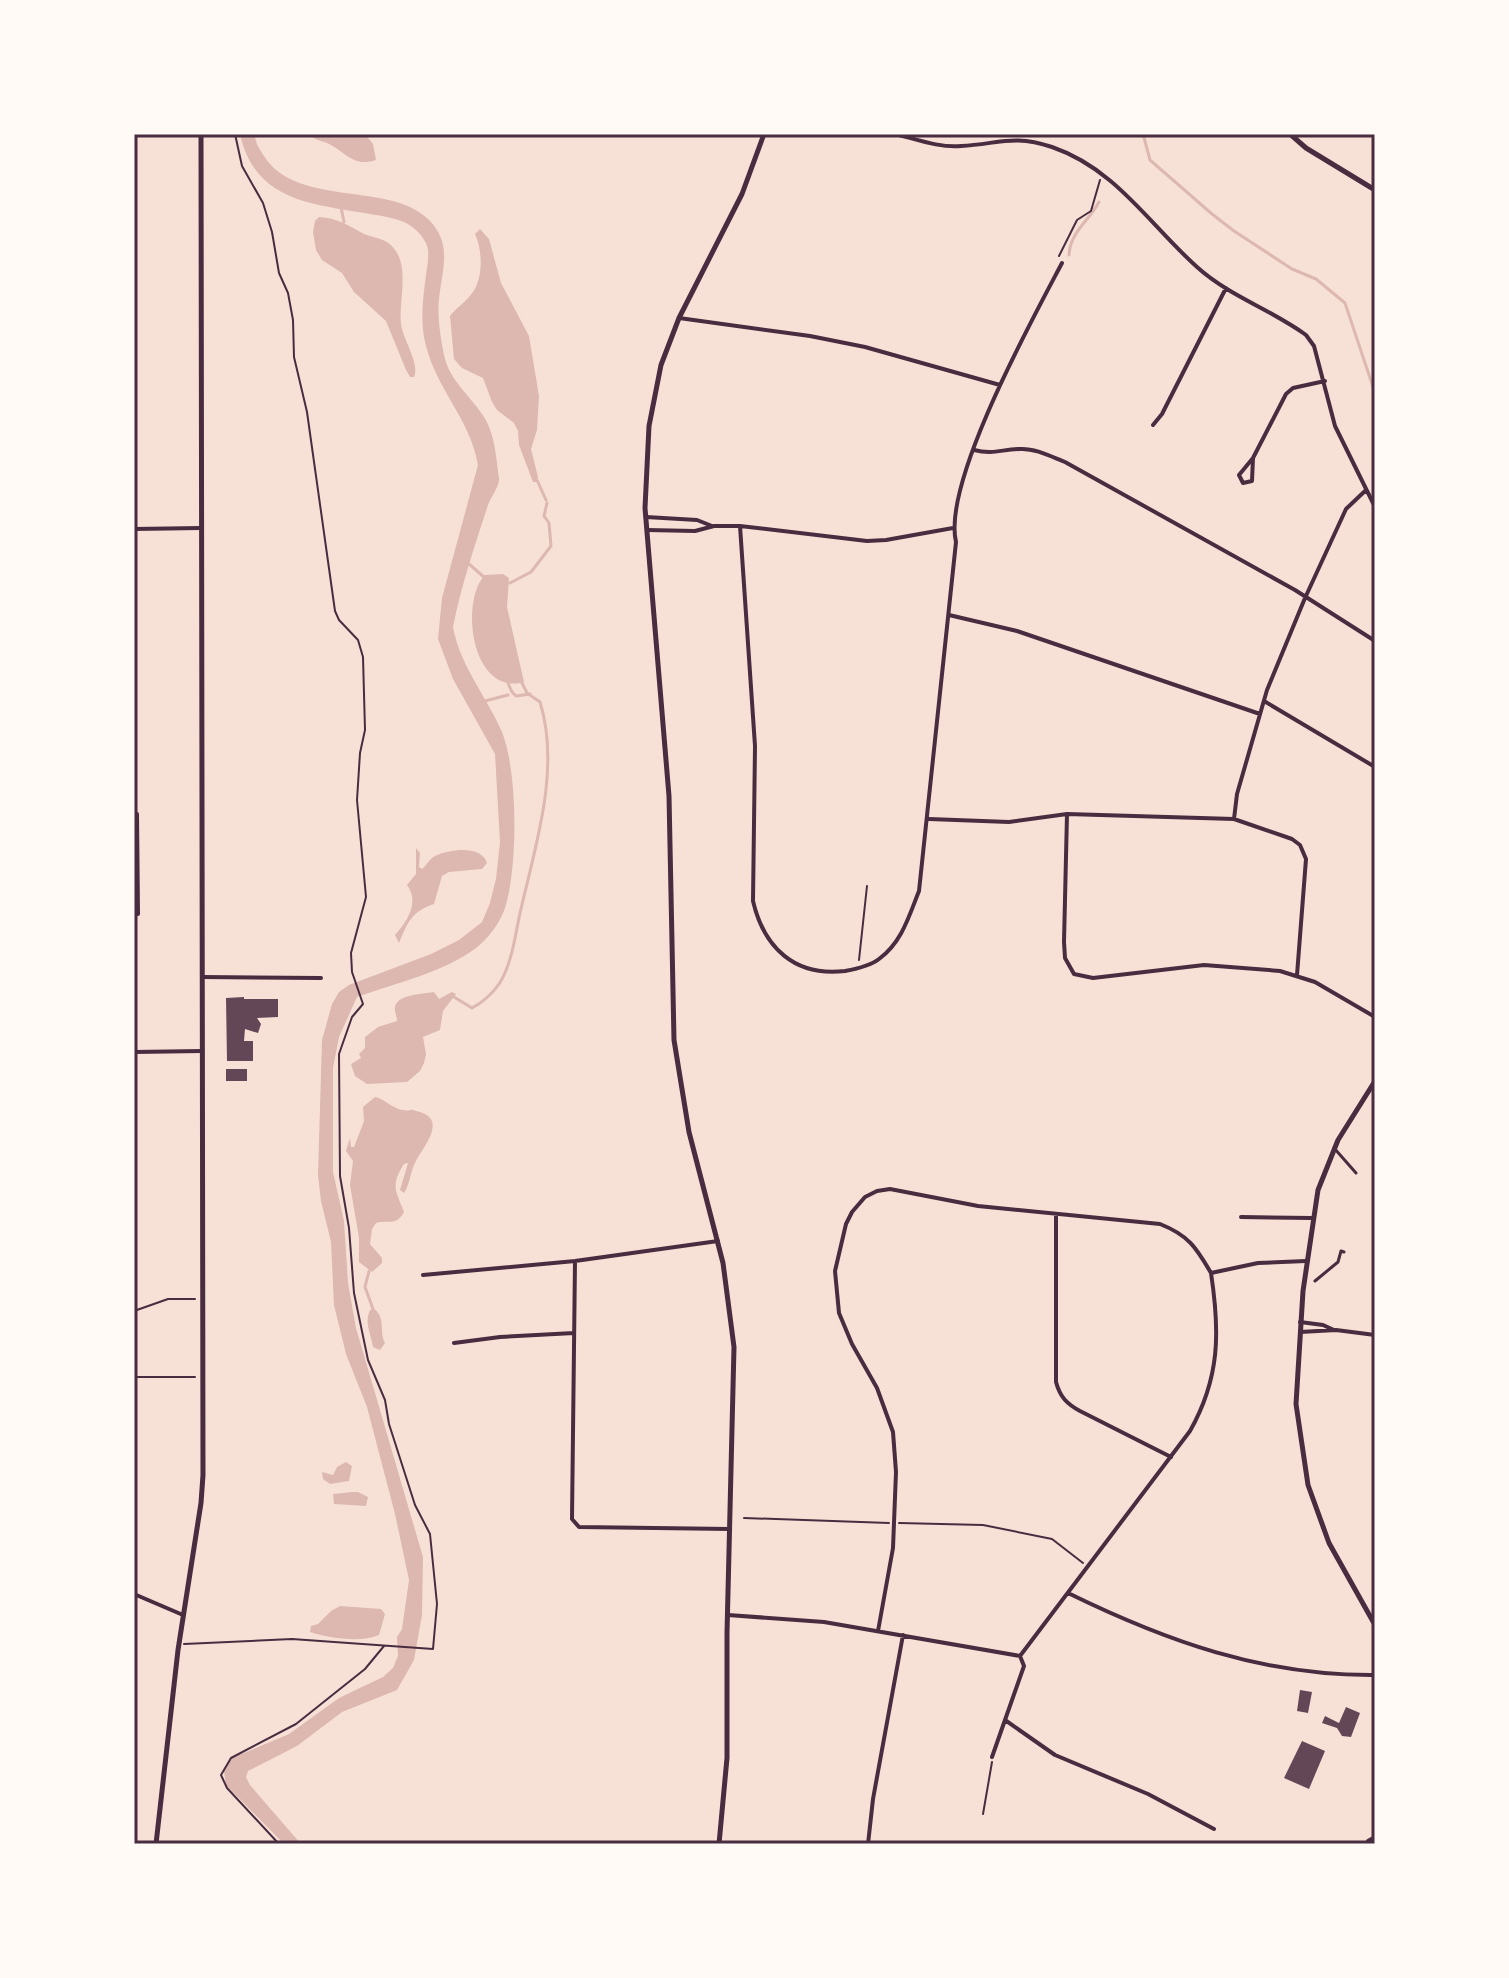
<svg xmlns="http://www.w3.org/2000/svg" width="1509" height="1978" font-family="Poppins,sans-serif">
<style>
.water{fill:#dcb8b0}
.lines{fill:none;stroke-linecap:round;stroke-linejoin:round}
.stream{stroke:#dcb8b0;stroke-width:3}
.building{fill:#644757}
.path{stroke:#4a2c40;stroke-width:2}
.pedestrian{stroke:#4a2c40;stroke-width:3}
.minor{stroke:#4a2c40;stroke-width:4}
.tertiary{stroke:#4a2c40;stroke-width:5}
.secondary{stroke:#4a2c40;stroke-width:5}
.neatline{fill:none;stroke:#4a2c40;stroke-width:3}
</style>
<rect width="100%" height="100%" fill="#f7e1d7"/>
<path class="water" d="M240,134H255C255,143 259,148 264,156C296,208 392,181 429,220C453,244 442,270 439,299C437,317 441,342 445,359C451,381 470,396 482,414C495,432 496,457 499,478C500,485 491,497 488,505C475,545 461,586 453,627C460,666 487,697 502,732C518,772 518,867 505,908C500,923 488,939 476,948C443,973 395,983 357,997L339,1037L333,1068V1172L344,1221L348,1283L356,1328L423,1557L422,1615L414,1660L397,1690L342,1712L297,1746L248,1771L246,1777L250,1785L301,1844H284L226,1785L224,1771L232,1758L289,1734L339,1698L383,1677L393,1668L398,1656L397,1637L402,1629L409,1580L395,1514L367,1407L346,1354L334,1305L331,1242L321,1201L318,1175L322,1040L332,1004L339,992L349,985L431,954L459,940L482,922L490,903L496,879L500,842L495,754L453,679L438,639L442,598L478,465C470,418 436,390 425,342C420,319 423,298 426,275C427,267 429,258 428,250C427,242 421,235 416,230C403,218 386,217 370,214C313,204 255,202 240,134Z
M309,134H365L373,144L376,160C353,168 345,151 327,143C319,140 315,140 309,134Z
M319,217C337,218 348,225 364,234C372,237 380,238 387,242C413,260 398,299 401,324C403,340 420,363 414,377H410L406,370L386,321L354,292L342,273L322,260L316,250L313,232L315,221Z
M480,229L489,239L501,283L529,336L539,396L537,430L531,449L538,477L536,482H533L519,445L518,431L514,423L497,410L492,402L483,378L462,368L454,359L450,316C456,308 463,304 469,297C484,282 483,251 475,234Z
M503,574L509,578L507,607L524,682C472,697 459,602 485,575Z
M416,848L420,853L419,867L422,869C427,865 429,859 435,856C451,849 481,845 487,863L482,869L449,872L442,876L434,904C411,912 408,922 399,943L395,935C407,922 420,902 407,885L416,874Z
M434,992L439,999L452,992L456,994L443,1011L440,1030L423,1037L426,1054L424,1063L420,1071L407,1082L367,1084L355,1076L351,1064L361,1058L359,1054L365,1048V1037L378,1027L397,1021C397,1016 394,1011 395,1007C397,994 424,994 434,992Z
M375,1097C385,1099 393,1109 403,1110C414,1112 406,1108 416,1111C451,1118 421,1149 415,1163C410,1173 410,1184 404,1193L400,1190L408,1163L404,1164C390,1186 396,1191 404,1212C396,1227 388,1219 376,1223L372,1229L370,1244L382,1258V1263L372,1272L359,1262V1238L350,1185L353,1161L346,1151L350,1138L351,1147H354L364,1121L363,1107Z
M374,1309C386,1317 379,1332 385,1343L380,1350L373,1347C371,1334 364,1323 370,1310Z
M346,1462L352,1466L349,1481L330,1484L323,1479L322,1472L333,1475L337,1467Z
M353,1492H358L368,1497L366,1506L334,1504L333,1494Z
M340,1606L381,1609L385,1614L379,1635C360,1643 329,1638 310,1632L311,1626L318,1624L331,1611Z"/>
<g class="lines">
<path class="stream" d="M1143,134L1150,160L1212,214L1234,231L1292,269L1316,279L1345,303L1373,387L1375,402
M341,207L344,222
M1069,255C1070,232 1089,221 1099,202
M537,480L546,500
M469,564L484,577
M510,583L531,572L551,546L549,523L544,516L547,503
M508,683L512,692L516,696L530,694
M485,701L508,695
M454,997L472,1008C482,1003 493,993 499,984C512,964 515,936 520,913C535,847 561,769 540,702L527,693L522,683
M369,1271L365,1287L373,1309"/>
</g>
<path class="building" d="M244,997V999H278V1017L257,1018L261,1024L258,1033L245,1029L244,1041H253V1061H227L226,998Z
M226,1069H247V1081H226Z
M1300,1690L1312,1692L1308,1713L1297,1711Z
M1346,1707L1360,1713L1351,1737L1342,1736L1337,1728L1322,1723L1325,1716L1339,1723Z
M1302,1741L1325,1751L1309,1789L1284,1778Z"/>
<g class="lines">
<path class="path" d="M1059,256L1077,220L1091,211L1100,180
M859,960L867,886
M134,1311L168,1299H195
M134,1377H195
M744,1518L889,1523
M899,1523L983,1525L1052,1539L1083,1563
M184,1644L292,1639L433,1649L437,1604L430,1534L415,1505L389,1424L385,1400L368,1360L354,1293L349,1228L340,1176L339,1054L352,1017L363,1004L352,972L351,953L366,897L357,800L360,753L365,730L363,657L358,640L339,620L335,611L307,412L294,357L293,320L288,293L279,273L272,232L263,203L242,166L235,134
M983,1814L992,1762
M279,1844L227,1788L221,1775L231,1758L296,1724L365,1669L384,1646"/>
<path class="pedestrian" d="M1334,1148L1356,1173
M1315,1281L1338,1262L1341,1251L1344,1252"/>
<path class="minor" d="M895,134C916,139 939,148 961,146C999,144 1013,134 1052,147C1116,169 1149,224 1197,267C1229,296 1272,310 1306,335L1314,346L1335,426L1375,507
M679,318L810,336L865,347L1000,385
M1153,425L1162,414L1226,288
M974,450C994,455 1002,449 1020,449C1035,448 1052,457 1065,462L1295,590L1375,641
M1253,458L1252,481L1243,483L1239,475L1253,458L1286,394L1293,388L1325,381
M646,517L697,520L712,526
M740,526L755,746L753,901C764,948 795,977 845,971C856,969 870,966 879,959C902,942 909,916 919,891L956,542C942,483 1032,320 1062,263
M134,529L201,528
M647,530L695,531L714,526H740L867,541L886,540L953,528
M949,615L1017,631L1260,714
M1264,701L1375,767
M134,814H137L138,914H134
M1067,814L1064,942L1065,958L1074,974L1093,978L1204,965L1280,971L1315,982L1375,1017
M929,819L1009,822L1067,814L1234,819L1292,839L1300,845L1306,859L1297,975
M1234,819L1237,794L1267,690L1305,598L1346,509L1365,491
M202,977L321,978
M134,1052L202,1051
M1056,1214V1382C1060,1397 1067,1404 1080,1411L1171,1457
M1241,1217L1312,1218
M575,1261L572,1519L579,1527L730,1529
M423,1275L575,1261L718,1241
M1300,1322L1323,1325L1334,1330
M1300,1332L1336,1330L1375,1335
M454,1343L500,1337L574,1333
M1068,1593C1166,1641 1263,1676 1375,1675
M134,1594L183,1615
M728,1615L824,1622L1020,1656
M878,1631L893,1548L896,1472L893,1432L877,1388L852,1344L839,1313L835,1271L846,1224L852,1212L865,1197L877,1191L890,1189L978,1206L1160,1224C1188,1235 1196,1247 1211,1273
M1020,1656L1190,1431C1220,1378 1220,1332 1211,1273L1258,1263L1306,1261
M1020,1656L1024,1666L1005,1720L1055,1755L1148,1794L1214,1829
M992,1757L1005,1720
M1368,1841L1375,1837
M868,1844L873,1799L903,1635"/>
<path class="tertiary" d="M1375,1081L1338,1140L1318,1190L1303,1291L1296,1404L1308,1485L1329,1543L1375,1625"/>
<path class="secondary" d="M1290,134L1306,148L1375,190
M156,1844L178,1650L201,1503L203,1475L201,134
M719,1844L727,1758V1633L734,1347L723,1263L689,1132L674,1040L669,796L645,508L649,426L661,365L679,318L742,194L764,134"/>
</g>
<rect width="1509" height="1978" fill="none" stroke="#fffaf5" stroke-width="272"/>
<rect x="136" y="136" width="1237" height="1706" class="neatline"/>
</svg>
